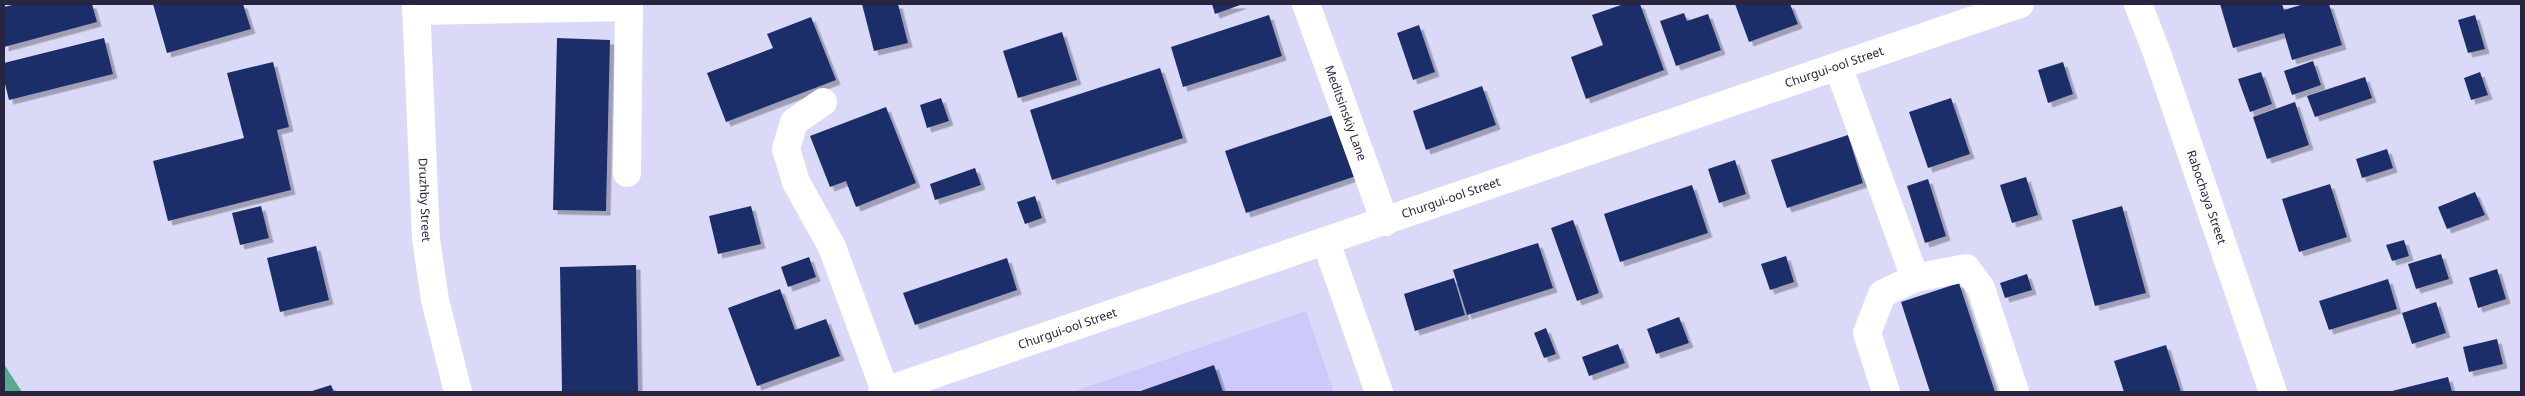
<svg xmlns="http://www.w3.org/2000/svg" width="2525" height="396" font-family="'Noto Sans',sans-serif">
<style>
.built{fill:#cdcafb}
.water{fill:#57aa8d}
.building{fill:#1f2f69;filter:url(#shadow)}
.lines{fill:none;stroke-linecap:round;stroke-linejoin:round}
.minor{stroke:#fff;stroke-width:28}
.major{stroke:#fff;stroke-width:28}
.labels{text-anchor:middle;stroke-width:5;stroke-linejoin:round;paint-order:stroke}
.street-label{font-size:12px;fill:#282541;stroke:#dad9f7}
</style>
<defs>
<filter id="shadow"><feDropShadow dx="4.5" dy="4.5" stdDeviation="0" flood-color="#0004"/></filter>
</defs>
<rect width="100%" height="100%" fill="#dad9f7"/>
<path class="built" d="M1306,311L1334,392H1072Z"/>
<path class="water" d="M4,364L22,392H23H4Z"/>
<path class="building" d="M16,4H92L97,22L4,47V7Z
M153,4H243L251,29L167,53Z
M862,4H898L908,43L874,51Z
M1212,4H1243L1215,14Z
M1624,4H1640L1664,70L1586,99L1571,57L1603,45L1592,15Z
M1735,4H1790L1798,24L1749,42Z
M2220,4H2282L2284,10L2304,4H2329L2342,45L2292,60L2284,33L2233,48Z
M1684,13L1687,21L1708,14L1721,50L1676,66L1660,21Z
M1269,15L1282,56L1183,87L1171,47Z
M2475,15L2485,49L2468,53L2458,20Z
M811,17L836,80L726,122L707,73L773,48L767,34Z
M1419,25L1435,72L1413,80L1397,33Z
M1062,32L1077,80L1018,98L1003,51Z
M104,38L113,74L9,100L4,80V63Z
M557,38L610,40L606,211L553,210Z
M2313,61L2321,85L2292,95L2284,71Z
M273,62L289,127L277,130L291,190L168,221L153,161L244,138L227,73Z
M2063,62L2073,94L2048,103L2038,70Z
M1160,68L1183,138L1052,180L1030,110Z
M2261,72L2272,104L2250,112L2238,79Z
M2480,72L2488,95L2471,100L2464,78Z
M2365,77L2372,98L2315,117L2307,96Z
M1482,86L1496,125L1426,150L1413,111Z
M941,98L949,121L927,128L920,105Z
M1951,98L1970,154L1928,168L1909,112Z
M2295,102L2309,145L2267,159L2253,117Z
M886,107L916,183L856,207L846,181L830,187L810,136Z
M1336,114L1356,176L1246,213L1225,151Z
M1848,135L1863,183L1787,208L1771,160Z
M2387,149L2393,168L2362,178L2356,159Z
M1735,160L1746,194L1719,203L1708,169Z
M975,168L981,185L935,200L930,184Z
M2026,177L2038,215L2012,223L2000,185Z
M1928,179L1946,236L1925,243L1907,186Z
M2330,184L2347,237L2299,252L2282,199Z
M1692,185L1708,233L1620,262L1604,214Z
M2475,192L2485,215L2447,229L2438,207Z
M1035,196L1042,218L1025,224L1017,202Z
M261,206L269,238L240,245L232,213Z
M751,206L761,244L718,254L709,216Z
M2122,206L2146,293L2095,306L2072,220Z
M1573,220L1599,293L1577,301L1551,228Z
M2404,240L2409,256L2392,261L2386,245Z
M1538,243L1553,288L1467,315L1453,270Z
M316,246L329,300L280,312L267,258Z
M2441,254L2449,279L2416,289L2408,264Z
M1786,256L1794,282L1770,290L1761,264Z
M809,257L816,277L788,287L781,267Z
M1007,258L1017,290L915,325L903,293Z
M636,265L638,392H562L560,267Z
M2497,269L2506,299L2478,308L2469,278Z
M2027,274L2032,290L2005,298L2000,283Z
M1454,278L1465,315L1415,331L1404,294Z
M2388,279L2397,309L2329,330L2319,301Z
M1959,283L1995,392H1930L1901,302Z
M780,289L795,330L826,319L840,356L757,386L728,308Z
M2436,302L2446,333L2412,344L2402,313Z
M1679,317L1689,343L1656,354L1647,329Z
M1546,328L1556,354L1544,358L1534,333Z
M2497,339L2503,364L2469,372L2463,347Z
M1618,344L1625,363L1589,376L1582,357Z
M2166,345L2181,392H2124L2114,361Z
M1214,365L1223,392H1138Z
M2448,377L2452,392H2388Z
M331,385L334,392H309Z"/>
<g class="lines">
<g class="minor">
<path id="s1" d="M1306,4L1385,222"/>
<path d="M416,11L629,7"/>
<path d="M1838,66L1915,278L1882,294L1867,333L1886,392"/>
<path d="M823,102L794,122L786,149L796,182L832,247L885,391"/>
<path d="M627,173L629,4"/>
<path d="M1326,242L1379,392"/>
<path d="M1915,278L1966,268L1981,288L2015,392"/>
<path id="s2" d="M882,392L2020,4"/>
</g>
<g class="major">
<path id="s3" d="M416,4L426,239L435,300L458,392"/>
<path id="s4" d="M2138,4L2157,53L2273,392"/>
</g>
</g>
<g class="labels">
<g class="street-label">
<text dy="4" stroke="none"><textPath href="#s2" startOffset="1006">Churgui-ool Street</textPath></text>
<text dy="4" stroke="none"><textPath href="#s1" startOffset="116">Meditsinskiy Lane</textPath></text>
<text dy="4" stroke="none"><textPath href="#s4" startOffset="205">Rabochaya Street</textPath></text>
<text dy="4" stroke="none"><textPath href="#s2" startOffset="601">Churgui-ool Street</textPath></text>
<text dy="4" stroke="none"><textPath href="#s3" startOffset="196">Druzhby Street</textPath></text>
<text dy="4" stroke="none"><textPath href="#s2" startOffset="196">Churgui-ool Street</textPath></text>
</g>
</g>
<rect width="2525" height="396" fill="none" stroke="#282541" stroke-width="10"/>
</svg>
